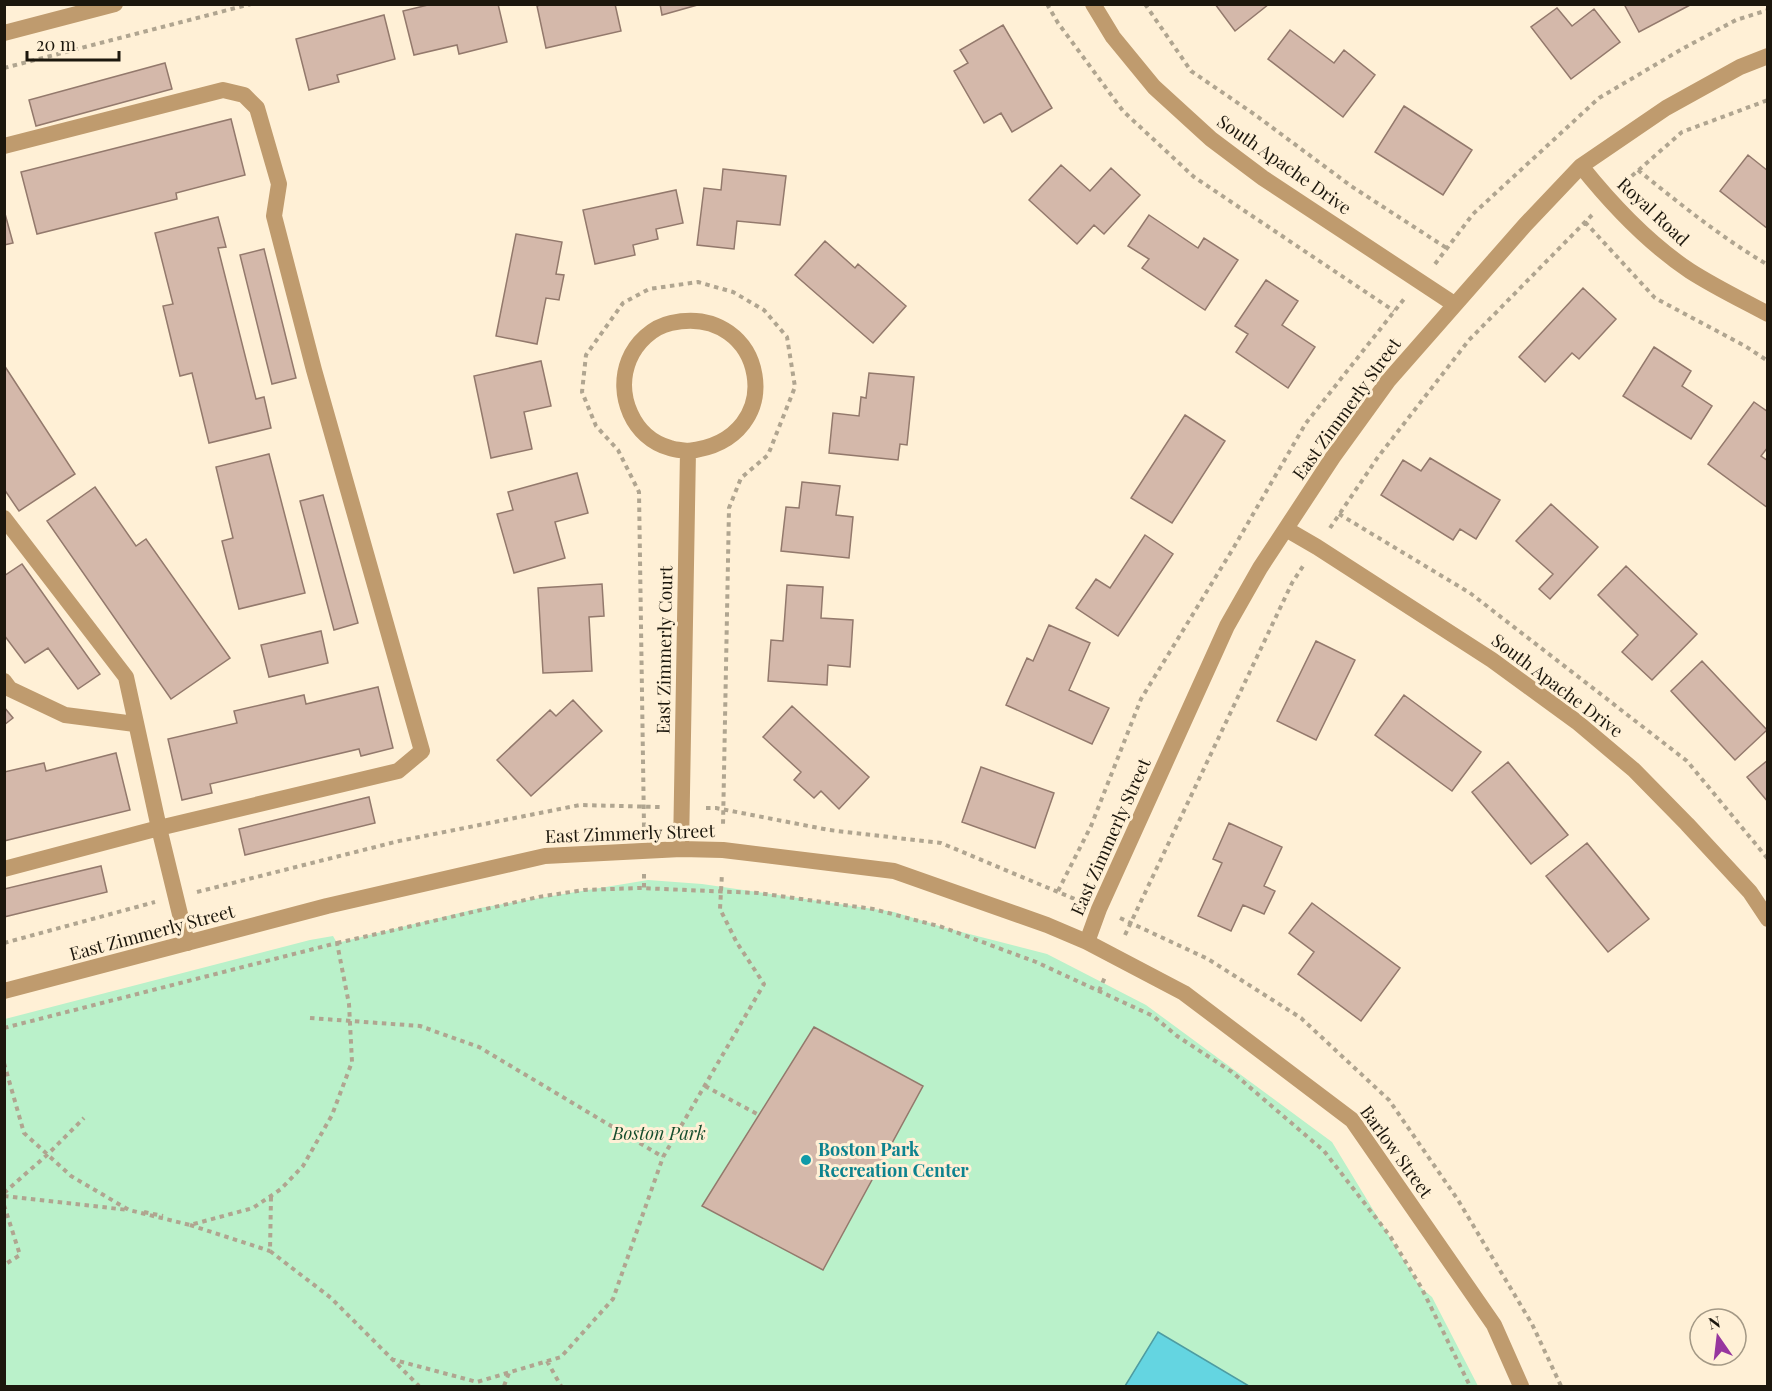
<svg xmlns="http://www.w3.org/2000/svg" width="1772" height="1391" font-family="'Playfair Display',serif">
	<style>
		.green { fill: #baf1ca }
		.water { fill: #64d5e1; stroke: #4e9ca1; stroke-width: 1.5 }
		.building { fill: #d4b8aa; stroke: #93796c; stroke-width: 1.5 }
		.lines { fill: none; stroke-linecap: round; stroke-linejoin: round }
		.path { stroke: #b0a590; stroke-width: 4; stroke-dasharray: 4.5 4.5; stroke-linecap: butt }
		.service { stroke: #bf9b6e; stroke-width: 16 }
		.minor { stroke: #bf9b6e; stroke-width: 16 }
		.culture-dot { fill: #0f9aa8; stroke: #fff0d6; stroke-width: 2 }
		.labels { text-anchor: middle; stroke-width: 6; stroke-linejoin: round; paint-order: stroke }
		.street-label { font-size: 18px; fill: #1c170d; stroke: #fff0d6 }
		.park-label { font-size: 18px; font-style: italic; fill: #164d2d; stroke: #fff0d6 }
		.culture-label { font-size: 18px; font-weight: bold; fill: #0d838f; stroke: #fff0d6; text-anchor: start }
	</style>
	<rect width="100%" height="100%" fill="#fff0d6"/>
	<path class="green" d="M 648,880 L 702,884 L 894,912 L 942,927 L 1047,954 L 1146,1005 L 1332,1142 L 1420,1287 L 1432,1297 L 1478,1386 L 5,1386 L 5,1019 L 310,940 L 333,936 L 337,943 L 480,908 Z"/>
	<path class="water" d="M 1158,1332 L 1249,1386 L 1125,1386 Z"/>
	<path class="building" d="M 432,4 L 498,4 L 507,42 L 459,54 L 457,45 L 414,55 L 403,11 Z
		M 544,4 L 615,4 L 621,31 L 546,48 L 537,6 Z
		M 660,4 L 701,4 L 662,15 Z
		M 1215,4 L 1269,4 L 1235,31 Z
		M 1624,4 L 1692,4 L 1639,32 Z
		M 1557,8 L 1572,26 L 1594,9 L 1620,42 L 1571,79 L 1531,27 Z
		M 384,15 L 395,59 L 337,75 L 339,82 L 309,90 L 296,39 Z
		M 1003,25 L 1052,108 L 1012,132 L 1001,113 L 984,123 L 954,71 L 968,63 L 960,50 Z
		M 1290,30 L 1334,63 L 1344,50 L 1375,75 L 1343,117 L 1268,59 Z
		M 165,63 L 172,89 L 36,126 L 29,100 Z
		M 1404,106 L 1472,150 L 1443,195 L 1375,152 Z
		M 231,119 L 245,175 L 176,193 L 177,199 L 37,234 L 21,172 Z
		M 1748,155 L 1768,171 L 1768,229 L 1720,191 Z
		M 1061,165 L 1090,191 L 1111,168 L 1140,195 L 1104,234 L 1094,225 L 1077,244 L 1029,200 Z
		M 723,169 L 786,176 L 780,225 L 737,221 L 734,249 L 697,245 L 704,188 L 721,190 Z
		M 676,190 L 683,223 L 656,229 L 658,239 L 633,245 L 635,255 L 595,264 L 583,210 Z
		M 4,210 L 13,243 L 4,245 Z
		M 1149,215 L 1198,248 L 1204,238 L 1238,260 L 1205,310 L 1142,268 L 1149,259 L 1128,246 Z
		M 218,217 L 226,247 L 218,248 L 256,399 L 264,397 L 271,428 L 209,443 L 192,373 L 180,376 L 163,306 L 173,304 L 155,233 Z
		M 516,234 L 562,242 L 556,274 L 564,275 L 559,300 L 546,298 L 537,344 L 496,336 Z
		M 825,241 L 855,268 L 858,264 L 906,306 L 873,343 L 795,275 Z
		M 264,249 L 296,378 L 272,384 L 240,255 Z
		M 1266,280 L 1298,301 L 1282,325 L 1315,347 L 1288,388 L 1236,352 L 1248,334 L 1235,326 Z
		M 1583,288 L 1616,319 L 1579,359 L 1572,353 L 1545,382 L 1519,357 Z
		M 1654,347 L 1691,371 L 1682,386 L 1712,406 L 1691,439 L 1623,396 Z
		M 541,361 L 551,406 L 524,412 L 532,449 L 491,458 L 474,376 Z
		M 4,365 L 75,474 L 19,511 L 4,489 Z
		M 869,373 L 914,377 L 907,445 L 900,444 L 898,460 L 829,453 L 833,413 L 859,416 L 861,397 L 866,398 Z
		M 1754,402 L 1768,412 L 1768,447 L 1761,456 L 1768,461 L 1768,508 L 1708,464 Z
		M 1185,415 L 1225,441 L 1172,523 L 1131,498 Z
		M 269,454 L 305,593 L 239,609 L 222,541 L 233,538 L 216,467 Z
		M 1430,458 L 1500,500 L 1476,539 L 1460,529 L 1453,540 L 1381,495 L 1403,460 L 1421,471 Z
		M 577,473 L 588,513 L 555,522 L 565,558 L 514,573 L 497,514 L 513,510 L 508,492 Z
		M 802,482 L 840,486 L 836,515 L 853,517 L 849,558 L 781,551 L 786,507 L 799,508 Z
		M 95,487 L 136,546 L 146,539 L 230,658 L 171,699 L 47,521 Z
		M 323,495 L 358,623 L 334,630 L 300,501 Z
		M 1551,504 L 1598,547 L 1550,599 L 1539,589 L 1553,574 L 1516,541 Z
		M 1145,535 L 1173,554 L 1118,636 L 1076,608 L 1096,579 L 1110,588 Z
		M 22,564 L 100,674 L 78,689 L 48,648 L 25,663 L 4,635 L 4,576 Z
		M 1626,566 L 1697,634 L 1652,680 L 1622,652 L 1638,635 L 1598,595 Z
		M 602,584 L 604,616 L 589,617 L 592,671 L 543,673 L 538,588 Z
		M 787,585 L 823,587 L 821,618 L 853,620 L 850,667 L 828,665 L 827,685 L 768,681 L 771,640 L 783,641 Z
		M 1049,625 L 1090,643 L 1069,690 L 1109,708 L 1092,744 L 1006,705 L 1027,658 L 1033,661 Z
		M 321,631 L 328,663 L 269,677 L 261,645 Z
		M 1316,641 L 1355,660 L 1316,740 L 1277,721 Z
		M 1702,661 L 1767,730 L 1735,760 L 1671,691 Z
		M 378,687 L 393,748 L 361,756 L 359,749 L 210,784 L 212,793 L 182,800 L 168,739 L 237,723 L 234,711 L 304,695 L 306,704 Z
		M 1404,695 L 1481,752 L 1452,791 L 1375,735 Z
		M 573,700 L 602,731 L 531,796 L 497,760 L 550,710 L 556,716 Z
		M 792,706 L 869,777 L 839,809 L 821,791 L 814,798 L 794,780 L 801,772 L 763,737 Z
		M 4,707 L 13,718 L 4,725 Z
		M 116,753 L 130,810 L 4,841 L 4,772 L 44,763 L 46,771 Z
		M 1768,760 L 1768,802 L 1747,777 Z
		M 1508,762 L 1568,835 L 1531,864 L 1472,792 Z
		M 981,767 L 1054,793 L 1035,848 L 962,822 Z
		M 369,797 L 375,823 L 245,855 L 239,829 Z
		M 1229,823 L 1282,847 L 1264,886 L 1275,891 L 1264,914 L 1243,905 L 1231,931 L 1198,916 L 1222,863 L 1213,859 Z
		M 1587,843 L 1649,919 L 1608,952 L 1546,876 Z
		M 101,866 L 107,892 L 4,917 L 4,889 Z
		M 1312,903 L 1400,968 L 1361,1021 L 1298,974 L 1314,952 L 1289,933 Z
		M 814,1027 L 923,1086 L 823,1270 L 702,1206 Z"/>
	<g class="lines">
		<path class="path" d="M 1047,4 L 1058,23 L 1123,111 L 1194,177 L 1394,311
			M 1145,4 L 1191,71 L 1254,114 L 1351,186 L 1448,249
			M 4,68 L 251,4
			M 1638,170 C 1680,204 1722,238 1768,265
			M 1625,182 L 1682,132 L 1768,100
			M 1585,222 L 1655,298 L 1745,346 L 1768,361
			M 1435,264 L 1473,214 L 1599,98 L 1682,49 L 1736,20 L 1768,10
			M 1339,514 L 1470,593 L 1687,761 L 1768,859
			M 1330,528 L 1378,457 L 1469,340 L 1592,215
			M 706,808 L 716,808 L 829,830 L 941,843 L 1077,900
			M 644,827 L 639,492 L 618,450 L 596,426 L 582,392 L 586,355 L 623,303 L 649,289 L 698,282 L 733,292 L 764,310 L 787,337 L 795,387 L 768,455 L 741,478 L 729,508 L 723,826
			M 644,874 L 644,888
			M 1058,891 L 1091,826 L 1141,699 L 1234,547 L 1306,423 L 1404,299
			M 197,892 L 399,841 L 580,805 L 660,807
			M 1120,918 L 1208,959 L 1301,1018 L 1389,1100 L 1458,1200 L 1532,1324 L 1561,1386
			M 1125,935 L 1292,583 L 1303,566
			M 4,943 L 155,902
			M 337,943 L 538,897 L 584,890 L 639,888 L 758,893 L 873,909 L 942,927 L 1036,962 L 1153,1016 L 1177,1036 L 1232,1072 L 1324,1151 L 1390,1236 L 1421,1287 L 1470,1386
			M 1099,991 L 1105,977
			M 310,1018 L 420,1026 L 479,1047 L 663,1157
			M 4,1028 L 337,943 L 349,1004 L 352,1062 L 332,1115 L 303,1166 L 281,1189 L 253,1208 L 190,1225 L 129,1210 L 71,1176 L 24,1133 L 4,1063
			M 705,1086 L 759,1115
			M 4,1193 L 48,1154 L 84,1118
			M 4,1196 L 128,1210
			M 271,1197 L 270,1251 L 331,1298 L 419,1386
			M 4,1205 L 20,1255 L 4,1265
			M 144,1212 L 163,1216
			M 190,1225 L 270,1251
			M 391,1359 L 477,1382 L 561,1357 L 613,1299 L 663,1157 L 764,984 L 737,943 L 720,909 L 722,873
			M 547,1361 L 561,1386
			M 504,1386 L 509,1373"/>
		<path class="service" d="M 4,146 L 223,90 L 244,95 L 257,108 L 279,184 L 274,216 L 314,370 L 422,751 L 398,771 L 159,828 L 4,869
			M 4,518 L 126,677 L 159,828 L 187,943
			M 4,681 L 10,689 L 65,715 L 135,724"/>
		<path class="minor" d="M 1093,4 L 1113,37 L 1154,87 L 1211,139 L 1263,178 L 1454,304
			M 4,33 L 115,4
			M 1581,166 C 1613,206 1648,243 1690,271 C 1715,287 1742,300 1768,314
			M 1286,529 L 1317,547 L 1492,660 L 1577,722 L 1634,770 L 1687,824 L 1750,892 L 1768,919
			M 681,849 L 688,451 C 793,440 766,302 671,323 C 652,327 636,343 629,360 C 615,395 633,438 670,448 C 675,450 682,450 688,451
			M 1087,942 L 1099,909 L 1227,626 L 1260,568 L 1333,457 L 1388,381 L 1525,225 L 1581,166 L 1666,108 L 1740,67 L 1768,56
			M 4,991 L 327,906 L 545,856 L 681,849 L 723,850 L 894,871 L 1047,925 L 1087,942 L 1184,993 L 1352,1120 L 1494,1325 L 1521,1386"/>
	</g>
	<circle class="culture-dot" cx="806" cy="1160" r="6"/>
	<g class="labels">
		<g class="street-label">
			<text transform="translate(1284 165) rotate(35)" y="6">South Apache Drive</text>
			<text transform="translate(1653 212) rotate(43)" y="6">Royal Road</text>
			<text transform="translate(1347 409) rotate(-54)" y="6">East Zimmerly Street</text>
			<text transform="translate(665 650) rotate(-89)" y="6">East Zimmerly Court</text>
			<text transform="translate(1557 686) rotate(37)" y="6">South Apache Drive</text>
			<text transform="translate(630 834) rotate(-2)" y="6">East Zimmerly Street</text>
			<text transform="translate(1111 837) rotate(-66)" y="6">East Zimmerly Street</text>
			<text transform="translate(152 933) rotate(-15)" y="6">East Zimmerly Street</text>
			<text transform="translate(1396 1152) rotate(54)" y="6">Barlow Street</text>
		</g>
		<g class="park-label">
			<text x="659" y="1140">Boston Park</text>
		</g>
		<g class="culture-label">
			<text x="818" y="1156">Boston Park<tspan x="818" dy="21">Recreation Center</tspan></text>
		</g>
	</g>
	<rect width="1772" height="1391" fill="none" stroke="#1c170d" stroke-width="12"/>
	<g transform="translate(1718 1337) rotate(346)"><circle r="28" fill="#fff0d6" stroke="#a49986" stroke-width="1.5"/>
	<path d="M0-4.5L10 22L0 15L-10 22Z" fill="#97369e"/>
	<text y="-9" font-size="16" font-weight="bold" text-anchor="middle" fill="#1c170d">N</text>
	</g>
	<path d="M27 51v9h92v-9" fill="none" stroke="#1c170d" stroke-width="3"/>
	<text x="36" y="51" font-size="18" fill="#1c170d" stroke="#fff0d6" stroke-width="4.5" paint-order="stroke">20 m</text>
</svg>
